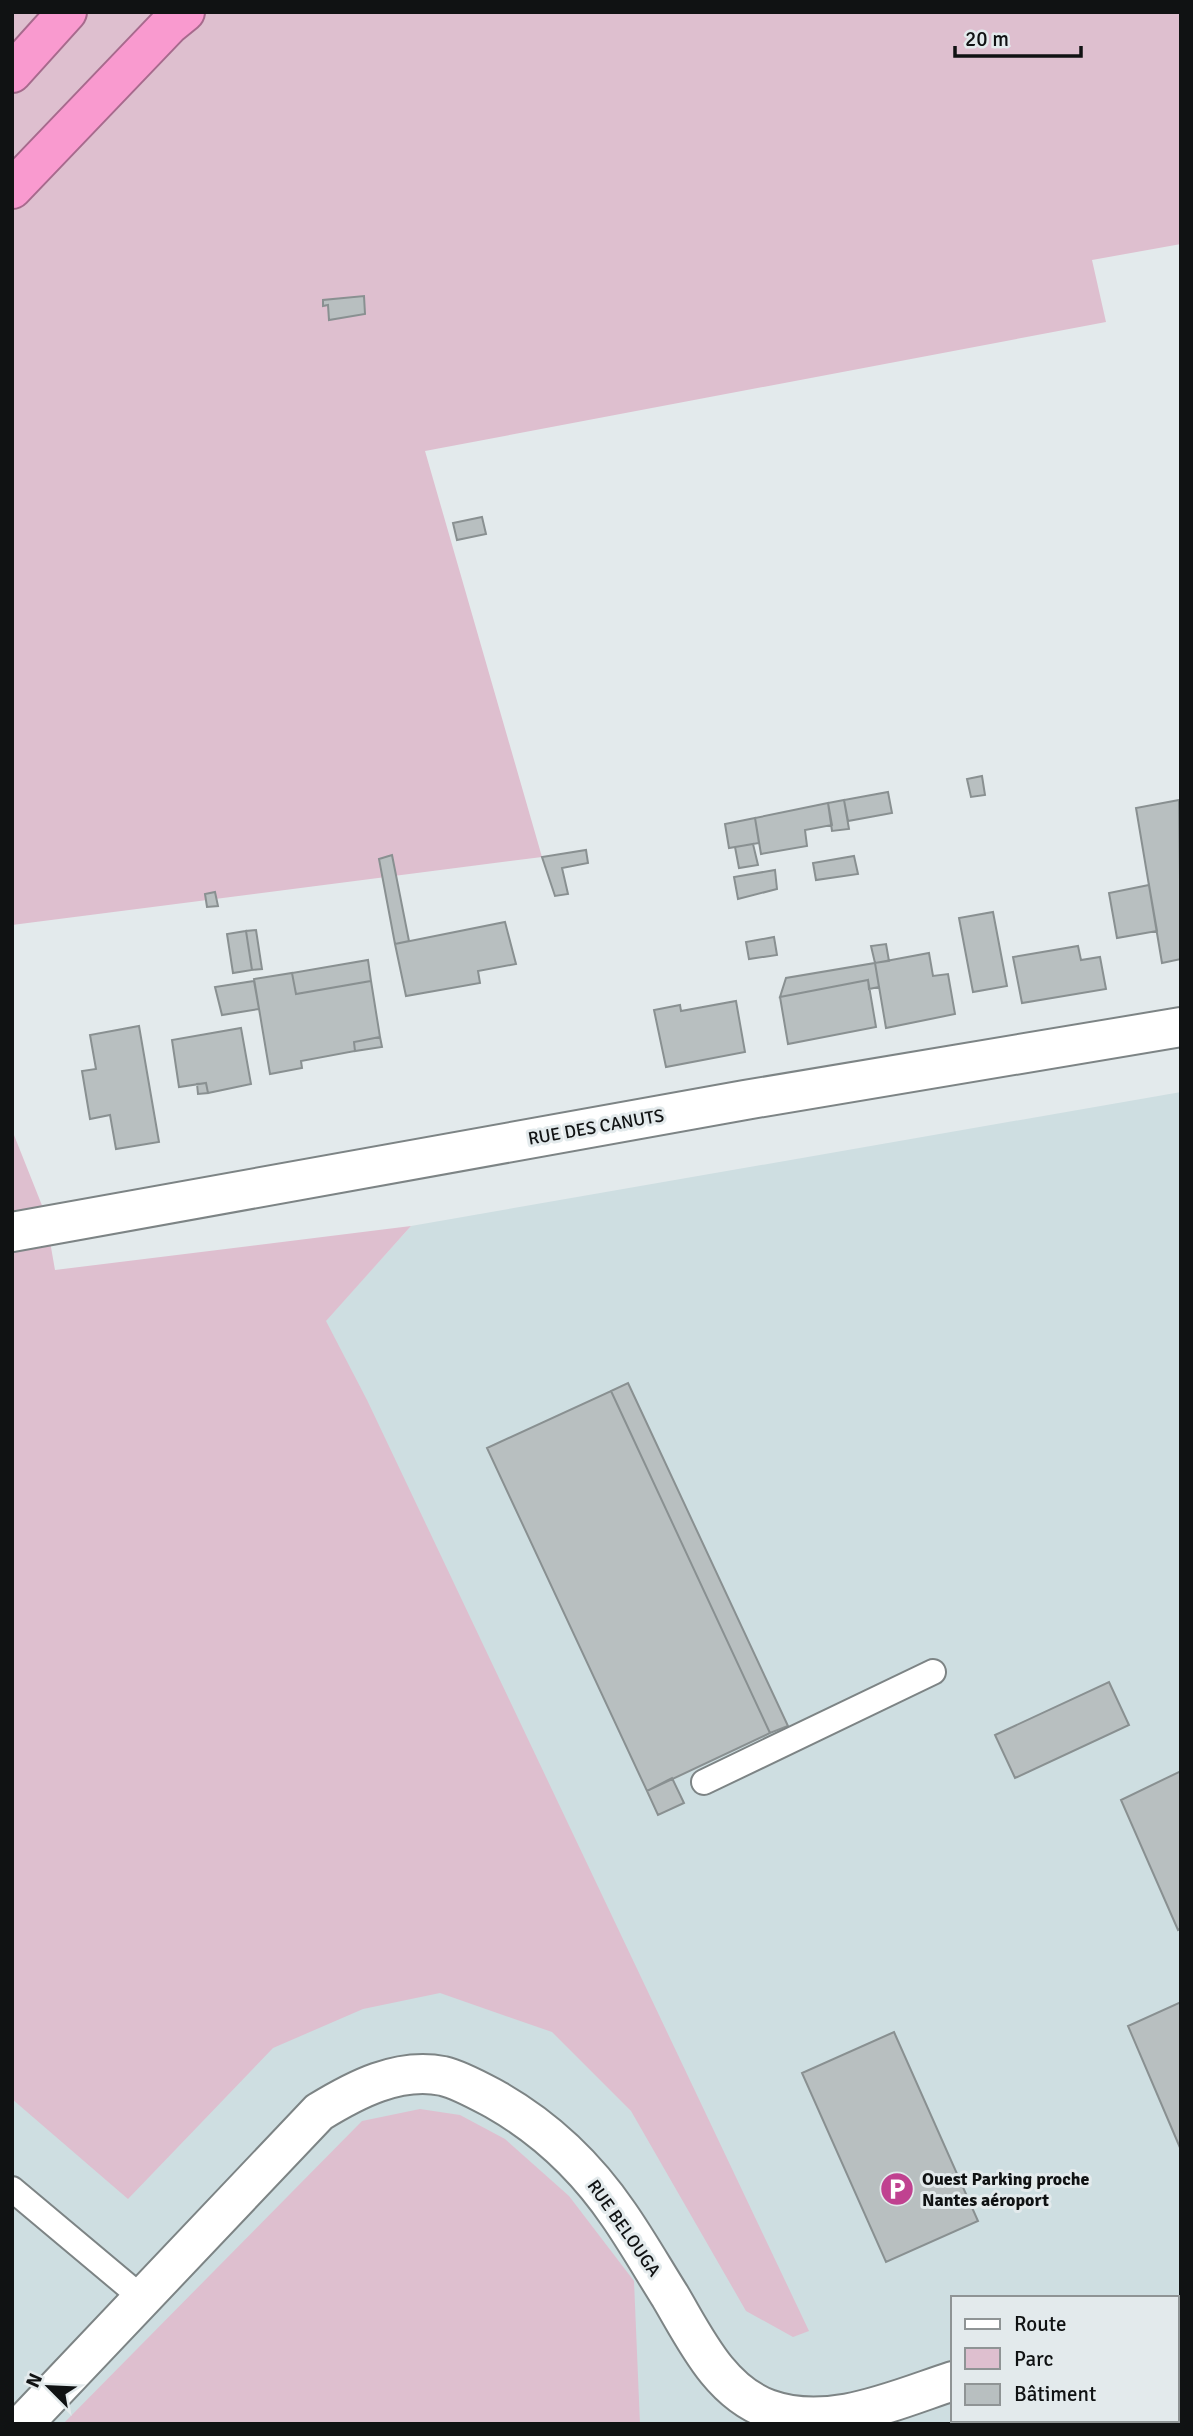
<svg xmlns="http://www.w3.org/2000/svg" width="1193" height="2436" font-family="Signika,sans-serif">
	<style>
		.built { fill: #cedee1; fill-rule: evenodd }
		.green { fill: #debfcf }
		.building { fill: #b8bfc0; stroke: #899091; stroke-width: 2 }
		.lines { fill: none; stroke-linecap: round; stroke-linejoin: round }
		.lane-casing { stroke: #7d8485; stroke-width: 28 }
		.street-casing { stroke: #7d8485; stroke-width: 42 }
		.highway-casing { stroke: #a76a8d; stroke-width: 42 }
		.lane { stroke: #fff; stroke-width: 24 }
		.street { stroke: #fff; stroke-width: 38 }
		.highway { stroke: #f99acf; stroke-width: 38 }
		.labels { text-anchor: middle; stroke-width: 6; stroke-linejoin: round; paint-order: stroke }
		.street-label { font-size: 18px; fill: #101213; stroke: #e3eaec }
		.poi-label { font-size: 18px; font-weight: bold; fill: #101213; stroke: #e3eaec; text-anchor: start }
	</style>
	<rect width="100%" height="100%" fill="#e3eaec"/>
	<path class="built" d="M 1181,1092 L 1181,2424 L 12,2424 L 12,1667 L 411,1226 ZM 953,2298 L 1177,2298 L 1177,2420 L 953,2420 Z"/>
	<path class="green" d="M 12,12 L 1181,12 L 1181,244 L 1092,260 L 1106,322 L 425,451 L 542,857 L 12,925 Z
		M 12,1130 L 45,1213 L 55,1270 L 411,1226 L 326,1321 L 367,1400 L 809,2331 L 793,2337 L 746,2311 L 631,2111 L 552,2032 L 440,1993 L 363,2009 L 273,2048 L 128,2199 L 12,2099 Z
		M 420,2109 L 460,2115 L 505,2139 L 569,2196 L 634,2281 L 640,2424 L 63,2424 L 362,2121 Z"/>
	<path class="building" d="M 364,296 L 365,314 L 329,320 L 328,305 L 323,306 L 323,300 Z
		M 482,517 L 486,534 L 457,540 L 453,523 Z
		M 982,776 L 985,795 L 971,797 L 967,779 Z
		M 888,792 L 892,813 L 848,821 L 844,800 Z
		M 844,800 L 849,829 L 832,831 L 828,803 Z
		M 1179,800 L 1181,959 L 1162,963 L 1136,808 Z
		M 828,803 L 832,825 L 805,830 L 807,846 L 761,854 L 755,818 Z
		M 755,818 L 759,843 L 729,848 L 725,824 Z
		M 753,844 L 758,865 L 739,868 L 735,847 Z
		M 586,850 L 588,863 L 562,868 L 568,894 L 555,896 L 542,857 Z
		M 392,855 L 409,941 L 395,944 L 379,859 Z
		M 854,856 L 858,874 L 816,880 L 813,863 Z
		M 775,870 L 777,889 L 738,899 L 734,877 Z
		M 1149,885 L 1157,931 L 1117,938 L 1109,893 Z
		M 215,892 L 218,906 L 207,907 L 205,894 Z
		M 993,912 L 1007,986 L 973,992 L 959,918 Z
		M 505,922 L 516,964 L 478,971 L 480,983 L 406,996 L 395,944 Z
		M 256,930 L 262,969 L 252,970 L 246,931 Z
		M 246,931 L 252,970 L 233,973 L 227,934 Z
		M 774,937 L 777,955 L 749,959 L 746,942 Z
		M 886,944 L 889,961 L 875,963 L 871,946 Z
		M 1078,946 L 1081,960 L 1100,957 L 1106,989 L 1022,1003 L 1013,957 Z
		M 929,953 L 933,976 L 948,974 L 955,1014 L 886,1028 L 875,963 Z
		M 368,960 L 371,981 L 296,994 L 292,973 Z
		M 875,963 L 879,987 L 869,989 L 868,980 L 780,997 L 786,978 Z
		M 292,973 L 296,994 L 371,981 L 380,1037 L 354,1042 L 355,1051 L 301,1061 L 302,1068 L 270,1074 L 254,979 Z
		M 868,980 L 876,1027 L 788,1044 L 780,997 Z
		M 254,981 L 259,1009 L 222,1015 L 215,987 Z
		M 736,1001 L 745,1052 L 666,1067 L 654,1010 L 680,1005 L 681,1011 Z
		M 139,1026 L 159,1142 L 116,1149 L 110,1115 L 90,1119 L 82,1071 L 96,1069 L 90,1035 Z
		M 241,1028 L 251,1084 L 208,1093 L 206,1083 L 179,1087 L 172,1040 Z
		M 380,1037 L 382,1047 L 355,1051 L 354,1042 Z
		M 206,1083 L 208,1093 L 198,1094 L 197,1084 Z
		M 628,1383 L 788,1726 L 770,1733 L 611,1391 Z
		M 611,1391 L 770,1733 L 647,1791 L 487,1448 Z
		M 1109,1682 L 1129,1725 L 1015,1778 L 995,1735 Z
		M 1181,1771 L 1181,1928 L 1178,1930 L 1121,1800 Z
		M 672,1778 L 684,1803 L 658,1815 L 647,1791 Z
		M 1181,2002 L 1181,2150 L 1128,2026 Z
		M 894,2032 L 978,2221 L 886,2262 L 802,2073 Z"/>
	<g class="lines">
		<g class="lane-casing">
			<path id="lane" d="M 704,1782 L 933,1672
				M 12,2189 L 142,2298"/>
		</g>
		<g class="street-casing">
			<path id="street" d="M 12,1232 L 745,1100 L 1181,1027
				M 1177,2331 L 1181,2329
				M 23,2424 L 319,2112 C 355,2090 398,2067 443,2076 C 460,2080 481,2092 496,2100 C 545,2128 587,2168 619,2215 C 637,2241 653,2269 670,2296 C 695,2338 719,2391 768,2409 C 829,2431 895,2400 953,2381"/>
		</g>
		<g class="highway-casing">
			<path id="highway" d="M 12,73 L 67,12
				M 12,189 L 169,25 L 185,12"/>
		</g>
		<use href="#lane" class="lane"/>
		<use href="#street" class="street"/>
		<use href="#highway" class="highway"/>
	</g>
	<defs>
		<g id="parking-disc" transform="scale(1.75)"><circle r="9.5" fill="#c04290" stroke="#e3eaec"/><path d="M-3.5-5.5H1a3.5 3.5 0 0 1 0 7H-1V5.5H-3.5ZM-1-3.4V-.6H.8a1.4 1.4 0 0 0 0-2.8Z" fill="#fff"/></g>
	</defs>
	<g fill-rule="evenodd">
		<use href="#parking-disc" x="897" y="2189"/>
	</g>
	<g class="labels">
		<g class="street-label">
			<text transform="translate(596 1127) rotate(-10)" y="6">RUE DES CANUTS</text>
			<text transform="translate(624 2228) rotate(55)" y="6">RUE BELOUGA</text>
		</g>
		<g class="poi-label">
			<text x="922" y="2185">Ouest Parking proche<tspan x="922" dy="21">Nantes aéroport</tspan></text>
		</g>
	</g>
	<rect width="1193" height="2436" fill="none" stroke="#101213" stroke-width="28"/>
	<rect x="951" y="2296" width="228" height="126" fill="#e3eaec" stroke="#8f9495" stroke-width="2"/>
	<rect x="965" y="2319" width="35" height="10" fill="#ffffff" stroke="#8f9495" stroke-width="2"/>
	<text x="1014" y="2331" font-size="21" fill="#101213">Route</text>
	<rect x="965" y="2348" width="35" height="21" fill="#debfcf" stroke="#8f9495" stroke-width="2"/>
	<text x="1014" y="2366" font-size="21" fill="#101213">Parc</text>
	<rect x="965" y="2384" width="35" height="21" fill="#b8bfc0" stroke="#8f9495" stroke-width="2"/>
	<text x="1014" y="2401" font-size="21" fill="#101213">Bâtiment</text>
	<g transform="translate(49 2387) rotate(294)" stroke="#e3eaec" stroke-width="5" paint-order="stroke">
	<path d="M0-5L12 26L0 18L-12 26Z" fill="#101213"/>
	<text y="-10" font-size="19" font-weight="bold" text-anchor="middle" fill="#101213">N</text>
	</g>
	<path d="M955 46v10h126v-10" fill="none" stroke="#101213" stroke-width="3.5"/>
	<text x="965" y="46" font-size="21" fill="#101213" stroke="#e3eaec" stroke-width="5" paint-order="stroke">20 m</text>
</svg>
